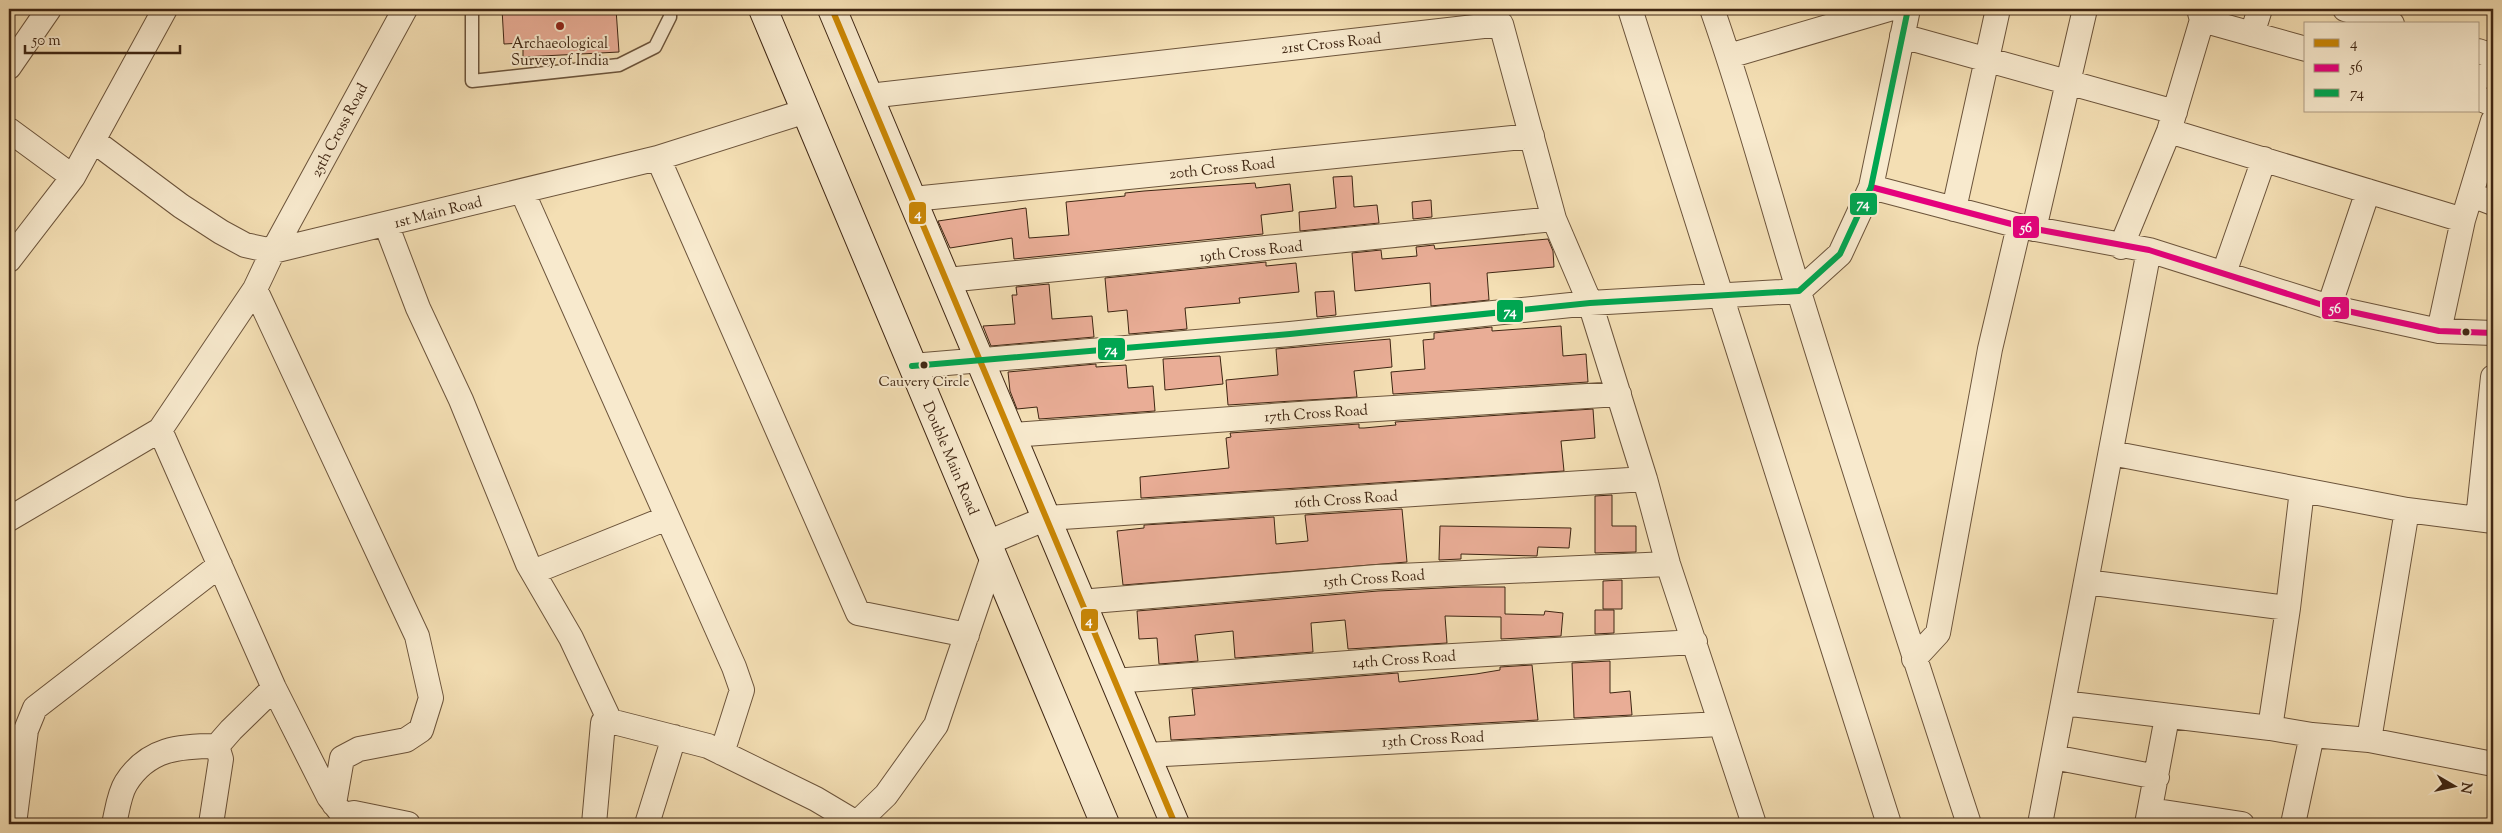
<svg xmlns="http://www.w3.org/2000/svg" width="2502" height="833" font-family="'Sorts Mill Goudy',serif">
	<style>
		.building { fill: #e9ad96; stroke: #3f2613 }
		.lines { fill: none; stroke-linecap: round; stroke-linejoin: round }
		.lane-casing { stroke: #6c543b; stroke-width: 15 }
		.street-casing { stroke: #6c543b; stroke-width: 26 }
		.secondary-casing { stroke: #3f2613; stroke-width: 30 }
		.lane { stroke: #f8eace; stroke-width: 12 }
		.street { stroke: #f8eace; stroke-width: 24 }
		.secondary { stroke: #f8eace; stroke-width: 28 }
		.bus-1-casing { stroke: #f8eace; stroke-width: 10 }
		.bus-2-casing { stroke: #f8eace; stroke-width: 10 }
		.bus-3-casing { stroke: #f8eace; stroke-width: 10 }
		.bus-1 { stroke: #c98605; stroke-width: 6 }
		.bus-2 { stroke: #e5007d; stroke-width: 6 }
		.bus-3 { stroke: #00a651; stroke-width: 6 }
		.poi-dot { fill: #8f2418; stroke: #f8eace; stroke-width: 2 }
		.bus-dot { fill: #3f2613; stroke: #f8eace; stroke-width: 2 }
		.labels { text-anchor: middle; stroke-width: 4; stroke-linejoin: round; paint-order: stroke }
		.bus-label { font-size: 14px; fill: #3f2613; stroke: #f8eace }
		.poi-label { font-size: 15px; fill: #3f2613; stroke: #f8eace }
		.street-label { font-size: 15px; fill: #3f2613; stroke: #f8eace }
		.line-badge { stroke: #f8eace; stroke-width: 2 }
		.badge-label { font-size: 14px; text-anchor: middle; font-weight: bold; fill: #fff }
	</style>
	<rect width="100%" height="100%" fill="#f4dfb4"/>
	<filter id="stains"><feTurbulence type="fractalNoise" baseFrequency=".004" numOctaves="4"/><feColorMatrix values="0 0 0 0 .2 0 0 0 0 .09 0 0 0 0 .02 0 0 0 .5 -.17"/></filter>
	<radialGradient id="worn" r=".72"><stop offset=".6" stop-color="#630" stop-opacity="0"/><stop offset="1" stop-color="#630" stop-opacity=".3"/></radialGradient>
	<path class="building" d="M 502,9 L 616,9 L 619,52 L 523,57 L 523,43 L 504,44 Z
		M 1352,176 L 1354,207 L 1377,205 L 1379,223 L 1300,231 L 1299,212 L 1336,208 L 1333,177 Z
		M 1255,183 L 1256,188 L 1290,184 L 1293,211 L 1261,215 L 1263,234 L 1014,259 L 1012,238 L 950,248 L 938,221 L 1026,208 L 1029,238 L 1069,235 L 1066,202 L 1125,196 L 1125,193 L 1144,191 Z
		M 1431,200 L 1432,217 L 1413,219 L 1412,202 Z
		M 1548,239 L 1553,251 L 1554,267 L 1487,273 L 1489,300 L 1431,306 L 1430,283 L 1355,291 L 1352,253 L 1381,250 L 1382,259 L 1417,256 L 1416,247 L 1434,245 L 1435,249 Z
		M 1266,262 L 1266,266 L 1296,263 L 1299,292 L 1239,298 L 1240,303 L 1185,308 L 1187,329 L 1129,334 L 1127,310 L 1108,312 L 1105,278 Z
		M 1049,284 L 1052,319 L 1092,316 L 1094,337 L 991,346 L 983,326 L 1015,324 L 1012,295 L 1017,295 L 1016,287 Z
		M 1334,291 L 1336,315 L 1317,317 L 1315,292 Z
		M 1561,326 L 1563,356 L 1586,354 L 1588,382 L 1393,394 L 1391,372 L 1425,369 L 1423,340 L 1434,339 L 1434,333 L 1492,327 L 1492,331 Z
		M 1390,339 L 1392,367 L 1354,371 L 1357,397 L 1228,405 L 1226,380 L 1278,375 L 1276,349 Z
		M 1220,356 L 1223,384 L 1165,390 L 1163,359 Z
		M 1096,364 L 1096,367 L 1126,365 L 1128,388 L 1153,386 L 1155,411 L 1039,419 L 1037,407 L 1017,409 L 1010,391 L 1008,372 Z
		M 1593,409 L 1595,438 L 1561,441 L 1564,471 L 1141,498 L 1140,477 L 1229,468 L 1226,438 L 1231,437 L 1230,433 L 1359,424 L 1359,428 L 1364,428 L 1396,425 L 1395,422 Z
		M 1612,495 L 1612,526 L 1636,526 L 1636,552 L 1595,553 L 1595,496 Z
		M 1402,509 L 1407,562 L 1123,585 L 1117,531 L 1144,528 L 1144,525 L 1274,517 L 1276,544 L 1308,541 L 1305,515 Z
		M 1440,526 L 1571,528 L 1569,548 L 1538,547 L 1537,556 L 1461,554 L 1461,559 L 1439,560 Z
		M 1622,580 L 1622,609 L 1603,609 L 1603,581 Z
		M 1463,587 L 1505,587 L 1505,614 L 1544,615 L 1545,611 L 1563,613 L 1561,636 L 1501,639 L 1501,617 L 1445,616 L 1447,643 L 1348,649 L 1345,620 L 1311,623 L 1313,652 L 1235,658 L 1233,631 L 1195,635 L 1198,661 L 1159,664 L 1157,638 L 1139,639 L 1137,611 L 1378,591 Z
		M 1595,610 L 1614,610 L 1614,633 L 1595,634 Z
		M 1610,661 L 1610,693 L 1630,691 L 1632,715 L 1574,718 L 1572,663 Z
		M 1532,665 L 1538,720 L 1171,740 L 1169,717 L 1195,715 L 1192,689 L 1398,673 L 1399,682 L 1476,674 L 1500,670 L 1500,667 Z"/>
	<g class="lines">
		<g class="lane-casing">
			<path id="lane" d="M 472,9 L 472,81 L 619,65 L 655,47 L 670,17 L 670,9"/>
		</g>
		<g class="street-casing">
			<path id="street" d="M 1630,9 L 1889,824
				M 1712,9 C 1745,102 1770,198 1799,292 C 1854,470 1911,647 1969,824
				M 2345,9 L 2392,24
				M 2202,20 L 2306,49
				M 2252,34 L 2260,9
				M 1902,36 L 2175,112
				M 2478,51 L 2493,56
				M 1729,56 L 1889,9
				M 9,67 L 49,9
				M 2478,79 L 2493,69
				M 869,96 L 1501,24 L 1554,219 L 1590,303 L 1645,479 L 1668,564 L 1754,824
				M 2478,98 L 2493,104
				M 9,130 L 73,177
				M 2169,131 L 2463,220
				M 94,141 L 181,206 L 221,232 L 245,245 L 273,251 L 658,158 L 806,111
				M 658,158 L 858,613 L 967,635
				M 1871,187 L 2019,226 L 2149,250 L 2329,307 L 2439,331 L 2493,333
				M 522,191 L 734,667 L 742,690 L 722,753
				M 2472,195 L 2493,203
				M 913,199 L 1532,136
				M 1954,209 L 1998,9
				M 386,224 L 418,308 L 461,400 L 528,564 L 571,638 L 610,721 L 708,746 L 816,799 L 858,824
				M 2034,229 L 2085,9
				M 2121,247 L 2169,131 L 2202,20 L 2199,9
				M 9,260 L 73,177 L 165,9
				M 2224,273 L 2264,159
				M 947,280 L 1554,219
				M 255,289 L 417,636 L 431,698 L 421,730 L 406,740 L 359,749 L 342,758 L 334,804
				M 2329,307 L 2368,191
				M 2439,331 L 2463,220 L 2493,121
				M 912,366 L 1290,334 L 1590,303 L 1799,291 L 1840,254 L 1871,187 L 1908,9
				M 160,430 L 274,688 L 329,797 L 343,815 L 354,813 L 408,824
				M 1013,435 L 1313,413 L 1619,394
				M 2111,453 L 2407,510 L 2493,521
				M 9,519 L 160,430 L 255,289 L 273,251 L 405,9
				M 2478,519 L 2493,377
				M 987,543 L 1047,518 L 1645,479
				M 533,572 L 667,518
				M 2086,582 L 2288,608
				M 1080,602 L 1377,577 L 1668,564
				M 1914,659 L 1938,633 L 1990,349 L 2019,226
				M 1114,681 L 1401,659 L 1695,642
				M 2063,703 L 2270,728 L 2312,735 L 2369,740 L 2493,764
				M 2270,728 L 2288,608 L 2302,490
				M 2369,740 L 2407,510
				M 1146,755 L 1720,724
				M 2053,757 L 2157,777
				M 2150,810 L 2242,824
				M 14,824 L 26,730 L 35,708 L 220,565
				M 114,824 C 117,812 119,794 126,783 C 148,748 180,746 217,746 L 231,730 L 274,688
				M 211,824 L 221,759 L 217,746
				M 594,824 L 603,723 L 610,721
				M 647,824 L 674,737
				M 856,824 L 886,795 L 936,725 L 993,557
				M 2040,824 L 2149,250
				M 2147,824 L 2167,717
				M 2293,824 L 2312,735"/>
		</g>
		<g class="secondary-casing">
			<path id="secondary" d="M 763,9 L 1105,824
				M 832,9 L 1175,824"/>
		</g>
		<use href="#lane" class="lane"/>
		<use href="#street" class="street"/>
		<use href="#secondary" class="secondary"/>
		<g class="bus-1-casing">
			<path id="bus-1" d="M 832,9 L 1175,824"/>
		</g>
		<g class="bus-2-casing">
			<path id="bus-2" d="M 1871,187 L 2019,226 L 2149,250 L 2329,307 L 2439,331 L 2493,333"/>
		</g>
		<g class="bus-3-casing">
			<path id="bus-3" d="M 912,366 L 1290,334 L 1590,303 L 1799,291 L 1840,254 L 1871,187 L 1908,9"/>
		</g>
		<use href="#bus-1" class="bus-1"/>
		<use href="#bus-2" class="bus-2"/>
		<use href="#bus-3" class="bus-3"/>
	</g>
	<circle class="poi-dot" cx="560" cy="26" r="5"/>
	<g class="bus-dot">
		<circle cx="2466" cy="332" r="4.5"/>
		<circle cx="924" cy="365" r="4.5"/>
	</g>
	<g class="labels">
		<g class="bus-label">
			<text x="924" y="386">Cauvery Circle</text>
		</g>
		<g class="poi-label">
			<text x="560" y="48">Archaeological<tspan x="560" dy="17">Survey of India</tspan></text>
		</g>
		<g class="street-label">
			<text transform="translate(1331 43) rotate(-6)" y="5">21st Cross Road</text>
			<text transform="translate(339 130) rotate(-62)" y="5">25th Cross Road</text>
			<text transform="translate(1222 168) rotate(-6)" y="5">20th Cross Road</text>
			<text transform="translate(438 212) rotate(-14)" y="5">1st Main Road</text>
			<text transform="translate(1251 251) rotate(-6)" y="5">19th Cross Road</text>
			<text transform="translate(1316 413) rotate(-4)" y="5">17th Cross Road</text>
			<text transform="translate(951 458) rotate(67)" y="5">Double Main Road</text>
			<text transform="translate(1346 499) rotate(-4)" y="5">16th Cross Road</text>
			<text transform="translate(1374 578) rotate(-4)" y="5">15th Cross Road</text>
			<text transform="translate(1404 659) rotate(-4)" y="5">14th Cross Road</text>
			<text transform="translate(1433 739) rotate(-3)" y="5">13th Cross Road</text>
		</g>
	</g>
	<g class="line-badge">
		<rect x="1849" y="192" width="29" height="24" rx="5" fill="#00a651"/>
		<rect x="908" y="201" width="19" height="24" rx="5" fill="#c98605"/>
		<rect x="2012" y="215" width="28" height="24" rx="5" fill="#e5007d"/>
		<rect x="2321" y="296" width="29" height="24" rx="5" fill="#e5007d"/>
		<rect x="1496" y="299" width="28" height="24" rx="5" fill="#00a651"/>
		<rect x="1097" y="337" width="29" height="24" rx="5" fill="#00a651"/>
		<rect x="1080" y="608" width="19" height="24" rx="5" fill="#c98605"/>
	</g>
	<g class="badge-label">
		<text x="1863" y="208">74</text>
		<text x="918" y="218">4</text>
		<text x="2026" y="232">56</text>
		<text x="2335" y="313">56</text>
		<text x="1510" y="316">74</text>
		<text x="1111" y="354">74</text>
		<text x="1089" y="625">4</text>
	</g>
	<rect width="2502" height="833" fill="none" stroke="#f4dfb4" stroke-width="30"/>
	<rect x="10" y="10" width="2482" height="813" fill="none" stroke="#3f2613" stroke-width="2.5"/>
	<rect x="15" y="15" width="2472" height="803" fill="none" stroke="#3f2613"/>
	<rect x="2304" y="22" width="175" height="90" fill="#f8eace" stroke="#ae9c83"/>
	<rect x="2314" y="39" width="25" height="8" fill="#c98605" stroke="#ae9c83"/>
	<text x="2350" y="48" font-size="15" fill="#3f2613">4</text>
	<rect x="2314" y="64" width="25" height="8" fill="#e5007d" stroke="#ae9c83"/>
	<text x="2350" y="72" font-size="15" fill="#3f2613">56</text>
	<rect x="2314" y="89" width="25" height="8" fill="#00a651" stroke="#ae9c83"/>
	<text x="2350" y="98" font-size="15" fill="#3f2613">74</text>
	<g transform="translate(2454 786) rotate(99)" stroke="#f8eace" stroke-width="4" paint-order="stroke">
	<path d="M0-4L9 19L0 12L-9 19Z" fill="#3f2613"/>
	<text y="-8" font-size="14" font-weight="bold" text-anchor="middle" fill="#3f2613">N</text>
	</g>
	<path d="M25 45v8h155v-8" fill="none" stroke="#3f2613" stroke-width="2.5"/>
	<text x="32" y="45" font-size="15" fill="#3f2613" stroke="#f8eace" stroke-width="4" paint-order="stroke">50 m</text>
	<rect width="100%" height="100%" filter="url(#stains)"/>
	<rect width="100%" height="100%" fill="url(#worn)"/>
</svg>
